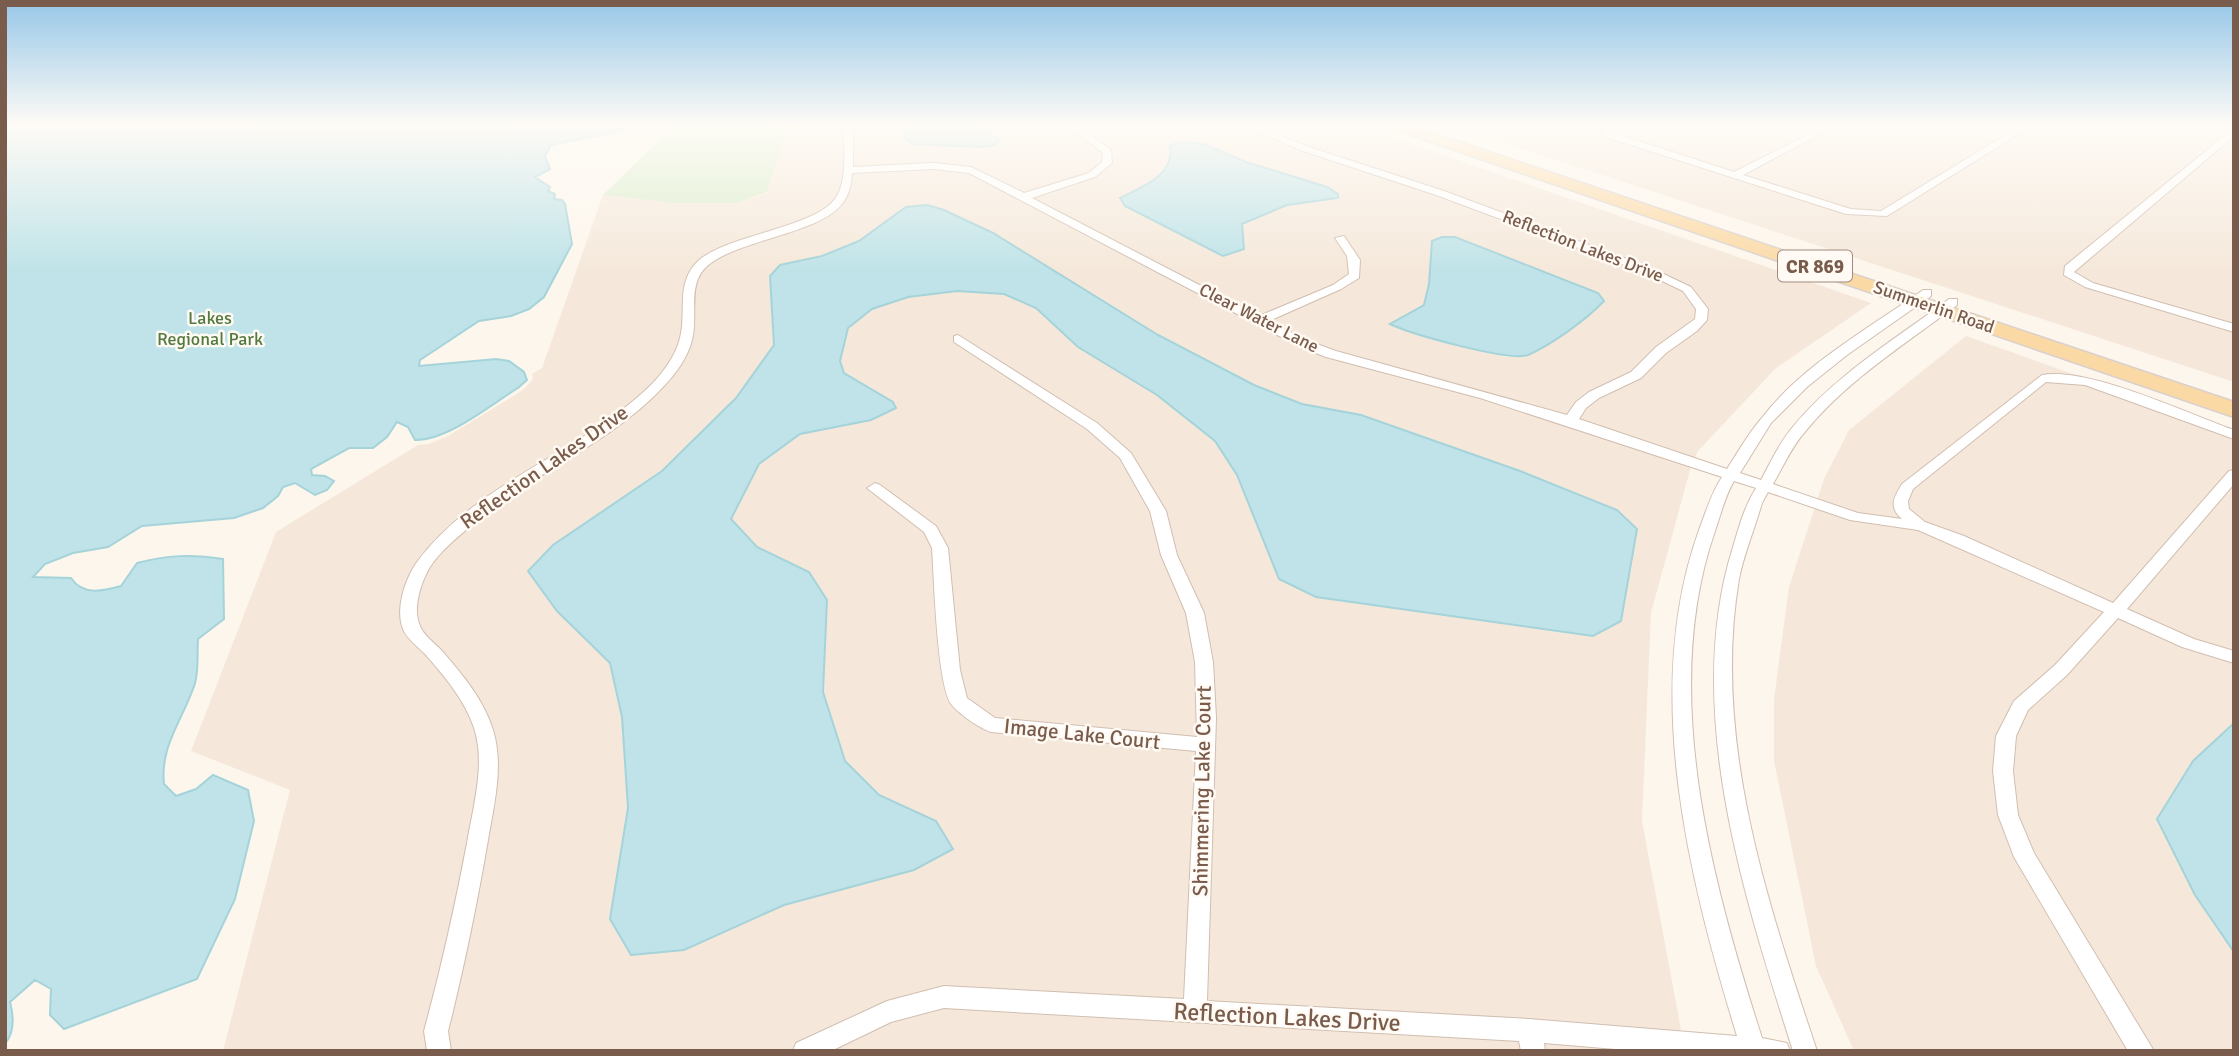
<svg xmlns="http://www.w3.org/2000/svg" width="2239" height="1056" font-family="Signika,sans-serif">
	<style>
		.residential { fill: #f5e8da; fill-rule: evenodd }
		.green { fill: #d8ecc9 }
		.water { fill: #bfe3e8; stroke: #a5d3da; stroke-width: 2 }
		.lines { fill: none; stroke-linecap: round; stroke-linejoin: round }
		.street-casing { stroke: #d1beb0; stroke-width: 2 }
		.primary-casing { stroke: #dad1cd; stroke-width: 3 }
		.street { fill: #fff; fill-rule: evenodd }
		.primary { fill: #fbd9a5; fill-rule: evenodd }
		.labels { text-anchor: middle; stroke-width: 5; stroke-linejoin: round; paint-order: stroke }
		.far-street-label { font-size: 18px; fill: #7a5c4d; stroke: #fffaf3 }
		.far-park-label { font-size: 18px; fill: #537a41; stroke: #fffaf3 }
		.shield { fill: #fffaf3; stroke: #a28b7f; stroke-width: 2 }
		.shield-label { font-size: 19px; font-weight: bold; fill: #7a5c4d }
		.street-label { font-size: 21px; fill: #7a5c4d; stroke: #fffaf3 }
		.near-street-label { font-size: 24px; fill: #7a5c4d; stroke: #fffaf3 }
	</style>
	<rect width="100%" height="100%" fill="#fdf6ec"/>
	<path class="residential" d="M 789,125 L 907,125 L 906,139 L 924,144 L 981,147 L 991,134 L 988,125 L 1356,125 L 1871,303 L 1776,368 L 1698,451 L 1690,470 L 1651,613 L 1642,821 L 1685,1051 L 223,1051 L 290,790 L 191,751 L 276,532 L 418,445 L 429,444 L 448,436 L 523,390 L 533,379 L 532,374 L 542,368 L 603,195 L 674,203 L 737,203 L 767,193 ZM 1204,144 L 1246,162 L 1327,187 L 1338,194 L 1337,198 L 1287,205 L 1242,224 L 1244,249 L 1120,198 L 1158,180 L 1172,155 ZM 906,207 L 1254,385 L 1302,404 L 1361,415 L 1439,444 L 1626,581 L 1621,621 L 1279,579 L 1237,475 L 1215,441 L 1157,395 L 1078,347 L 1036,308 L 1004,294 L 958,291 L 908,297 L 872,309 L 848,328 L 840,361 L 844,373 L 892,402 L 871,420 L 800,434 L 759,464 L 731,519 L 757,547 L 809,572 L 827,600 L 823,692 L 845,761 L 879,795 L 936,821 L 914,870 L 784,905 L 685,950 L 610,919 L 628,808 L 622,717 L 610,663 L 529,571 L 553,545 L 662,471 L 736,398 L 774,346 L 770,276 L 859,241 ZM 1442,237 L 1455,237 L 1598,293 L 1604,301 L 1594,312 L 1526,356 L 1505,357 L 1391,324 L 1424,305 L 1429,284 L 1431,247 Z
		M 1446,125 L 2234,125 L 2234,382 L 1520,148 Z
		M 1966,336 L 2234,431 L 2234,723 L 2193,761 L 2195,895 L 2234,952 L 2234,1051 L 1854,1051 L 1816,966 L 1774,761 L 1774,699 L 1789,587 L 1824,479 L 1849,430 Z"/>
	<path class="green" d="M 675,125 L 771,125 L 788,128 L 767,192 L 737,203 L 674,203 L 603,195 Z"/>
	<path class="water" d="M 5,125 L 650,125 L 551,145 L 545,156 L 550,169 L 535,177 L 550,187 L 548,191 L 555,194 L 554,199 L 562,200 L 565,204 L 572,244 L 544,297 L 529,309 L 511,316 L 479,321 L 420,360 L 419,366 L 496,359 L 509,361 L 524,372 L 527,380 L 518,388 C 490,405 447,441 415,440 L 408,427 L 397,422 L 387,437 L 373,448 L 349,448 L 311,469 L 312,475 L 325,476 L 334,481 L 327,490 L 315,495 L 295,483 L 283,487 L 278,496 L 263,508 L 234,518 L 142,526 L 108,547 L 73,553 L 45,564 L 33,577 L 71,578 C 83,596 103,591 121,586 L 137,563 C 167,555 192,554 223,559 L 224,619 L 198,639 C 197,655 199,675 193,689 C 181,722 160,747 164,784 L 176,796 L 196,789 L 213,775 L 248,790 L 254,821 L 235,899 L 197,979 L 64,1029 L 50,1015 L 51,989 L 35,980 L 10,1002 C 14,1017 15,1032 5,1044 Z
		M 907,125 L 988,125 L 991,134 L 999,140 L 995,145 L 981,147 L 914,144 L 906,139 Z
		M 1180,142 L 1204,144 L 1246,162 L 1327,187 L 1338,194 L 1338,198 L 1287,205 L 1242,224 L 1244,249 L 1223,256 L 1125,206 L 1120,198 C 1142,187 1175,176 1170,146 Z
		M 927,205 L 944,210 L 993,233 L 1158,335 L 1254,385 L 1302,404 L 1361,415 L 1520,471 L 1617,510 L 1637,529 L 1621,621 L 1593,636 L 1316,597 L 1279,579 L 1237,475 L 1215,441 L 1157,395 L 1078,347 L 1036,308 L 1004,294 L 957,291 L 908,297 L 872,309 L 848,328 L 840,361 L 844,373 L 893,402 L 896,408 L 871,420 L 800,434 L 759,464 L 731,519 L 757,547 L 809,572 L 827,600 L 823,692 L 845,761 L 879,795 L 936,821 L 953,849 L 914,870 L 784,905 L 684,950 L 631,955 L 610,919 L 628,808 L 622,717 L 610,663 L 557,611 L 528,571 L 553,545 L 662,471 L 736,398 L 774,345 L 770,276 L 780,265 L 822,256 L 859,241 L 906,207 Z
		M 1442,237 L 1455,237 L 1598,293 L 1604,301 C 1586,320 1551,345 1528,355 C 1509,362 1411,334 1390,324 L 1424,305 L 1429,284 L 1432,241 Z
		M 2234,723 L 2234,952 L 2195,895 L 2157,819 L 2193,761 Z"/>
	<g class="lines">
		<g class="street-casing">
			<path id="street" d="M 844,125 L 853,125 L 853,167 L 933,163 L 971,167 L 1024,193 L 1089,173 L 1102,162 L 1103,153 L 1067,125 L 1077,125 L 1111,150 L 1112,163 L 1095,177 L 1032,198 L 1259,316 L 1333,285 L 1349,274 L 1347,256 L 1335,238 L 1344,236 L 1360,260 L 1359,278 L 1341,289 L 1269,321 L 1306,340 L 1336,351 L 1567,415 L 1576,402 L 1589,392 L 1631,372 L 1656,347 L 1695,319 L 1696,309 L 1683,291 L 1643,272 L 1436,195 L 1303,151 L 1241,125 L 1253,125 L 1309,147 L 1444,191 L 1651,268 L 1691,287 L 1708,309 L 1707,320 L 1697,331 L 1666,353 L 1641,378 L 1599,398 L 1586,408 L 1579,419 L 1727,469 C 1738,452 1748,434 1761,419 C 1802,365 1868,329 1923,290 L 1931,290 L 1931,296 L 1847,355 L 1807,387 L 1771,423 L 1740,473 L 1761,480 C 1770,463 1779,444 1791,429 C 1834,376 1894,340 1949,299 L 1957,299 L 1957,305 C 1904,345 1846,381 1804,433 C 1791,448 1783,467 1773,484 L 1858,513 L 1902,519 C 1888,507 1894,497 1902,484 L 2042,375 C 2089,367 2186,413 2234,430 L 2234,439 L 2085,385 L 2046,382 L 1913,489 L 1908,501 L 1909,509 L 1925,522 L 1964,536 L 2113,603 L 2229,471 L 2234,470 L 2234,484 L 2127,609 L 2194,639 L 2234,651 L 2234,663 L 2182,647 L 2118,618 L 2067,675 L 2028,710 L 2016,736 L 2013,771 L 2018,815 L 2034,853 L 2154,1051 L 2128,1051 L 2014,857 L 1998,815 L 1993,771 L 1996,736 L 2014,701 L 2055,665 L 2104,612 L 1918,530 L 1850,520 L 1768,492 L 1762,503 C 1755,528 1744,554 1739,579 C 1712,739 1767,901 1817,1051 L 1793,1051 C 1744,896 1682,708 1733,547 C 1739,527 1744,507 1756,488 L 1734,481 C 1725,496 1721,514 1715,531 C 1659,692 1712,881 1762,1038 L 1787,1043 L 1790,1051 L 1639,1051 L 1544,1043 L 1545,1051 L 1521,1051 L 1519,1041 L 944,1008 L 891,1022 L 831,1051 L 793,1051 L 796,1043 L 887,1001 L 944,986 L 1184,999 L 1196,751 L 991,732 C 979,728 959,714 951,704 C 937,683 934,578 932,548 L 924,532 L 867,488 L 875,483 L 880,485 L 936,526 L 948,548 L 960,670 L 967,698 L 995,718 L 1197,737 L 1195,662 L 1186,613 L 1161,555 L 1150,511 L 1120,458 L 1087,429 L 954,342 L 954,336 L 958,335 L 1097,423 L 1131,453 L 1166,511 L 1177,555 L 1204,613 L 1213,662 L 1216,718 L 1207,1001 L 1529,1019 L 1737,1036 C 1689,879 1641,691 1699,530 C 1706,512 1711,493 1722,477 L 1480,398 L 1326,357 L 1298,346 L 969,173 L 933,169 L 852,173 C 851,184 850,194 842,204 C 819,233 744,239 711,263 C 685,281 699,314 692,340 C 688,357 675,375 663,387 C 610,444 532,473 473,524 C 458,537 441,550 430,567 C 421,582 412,609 420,626 C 423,635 436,644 442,651 C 462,674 484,700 493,730 C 504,765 494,805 488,840 C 477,904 464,968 448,1031 L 451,1051 L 427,1051 L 424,1031 C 441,969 455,906 467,843 C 473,807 486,764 474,728 C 465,700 444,676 426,655 C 419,648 406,638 403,629 C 395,609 405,579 417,562 C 477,481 583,453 653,383 C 664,371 676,355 680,338 C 687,312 675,283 698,261 C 729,233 822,228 838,194 C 848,174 843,146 844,125 Z
				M 1612,125 L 1623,125 L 1611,132 L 1734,172 L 1827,125 L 1837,125 L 1743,175 L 1851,209 L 1881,211 L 2022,125 L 2033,125 L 1887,216 L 1846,214 L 1603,136 L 1603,129 Z
				M 2234,128 L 2234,136 L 2074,272 L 2093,283 L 2234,324 L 2234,332 L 2085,287 L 2064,275 L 2065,266 Z"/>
		</g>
		<g class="primary-casing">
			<path id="primary" d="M 1387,125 L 1409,125 L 2234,402 L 2234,417 L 1390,128 Z"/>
		</g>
		<use href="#street" class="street"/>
		<use href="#primary" class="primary"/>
	</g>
	<linearGradient id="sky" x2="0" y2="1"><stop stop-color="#97c7e8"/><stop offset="0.46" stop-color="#fefbf6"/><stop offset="1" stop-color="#fefbf6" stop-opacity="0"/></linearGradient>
	<rect width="2239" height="272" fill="url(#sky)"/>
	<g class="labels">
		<g class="far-street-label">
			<text transform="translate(1583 246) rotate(21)" y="6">Reflection Lakes Drive</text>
			<text transform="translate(1934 307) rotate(19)" y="6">Summerlin Road</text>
			<text transform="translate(1259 318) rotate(27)" y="6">Clear Water Lane</text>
		</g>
		<g class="far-park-label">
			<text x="210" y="324">Lakes<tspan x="210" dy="21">Regional Park</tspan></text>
		</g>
		<rect class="shield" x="1778" y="250.5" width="74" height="31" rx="5"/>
		<g class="shield-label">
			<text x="1815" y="273">CR 869</text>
		</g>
		<g class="street-label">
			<text transform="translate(544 467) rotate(-35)" y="7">Reflection Lakes Drive</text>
			<text transform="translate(1082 734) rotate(6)" y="7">Image Lake Court</text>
			<text transform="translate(1202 791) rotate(-89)" y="7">Shimmering Lake Court</text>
		</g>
		<g class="near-street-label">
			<text transform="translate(1287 1017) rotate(3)" y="8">Reflection Lakes Drive</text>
		</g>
	</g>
	<rect width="2239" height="1056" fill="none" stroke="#7a5c4d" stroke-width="14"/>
</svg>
